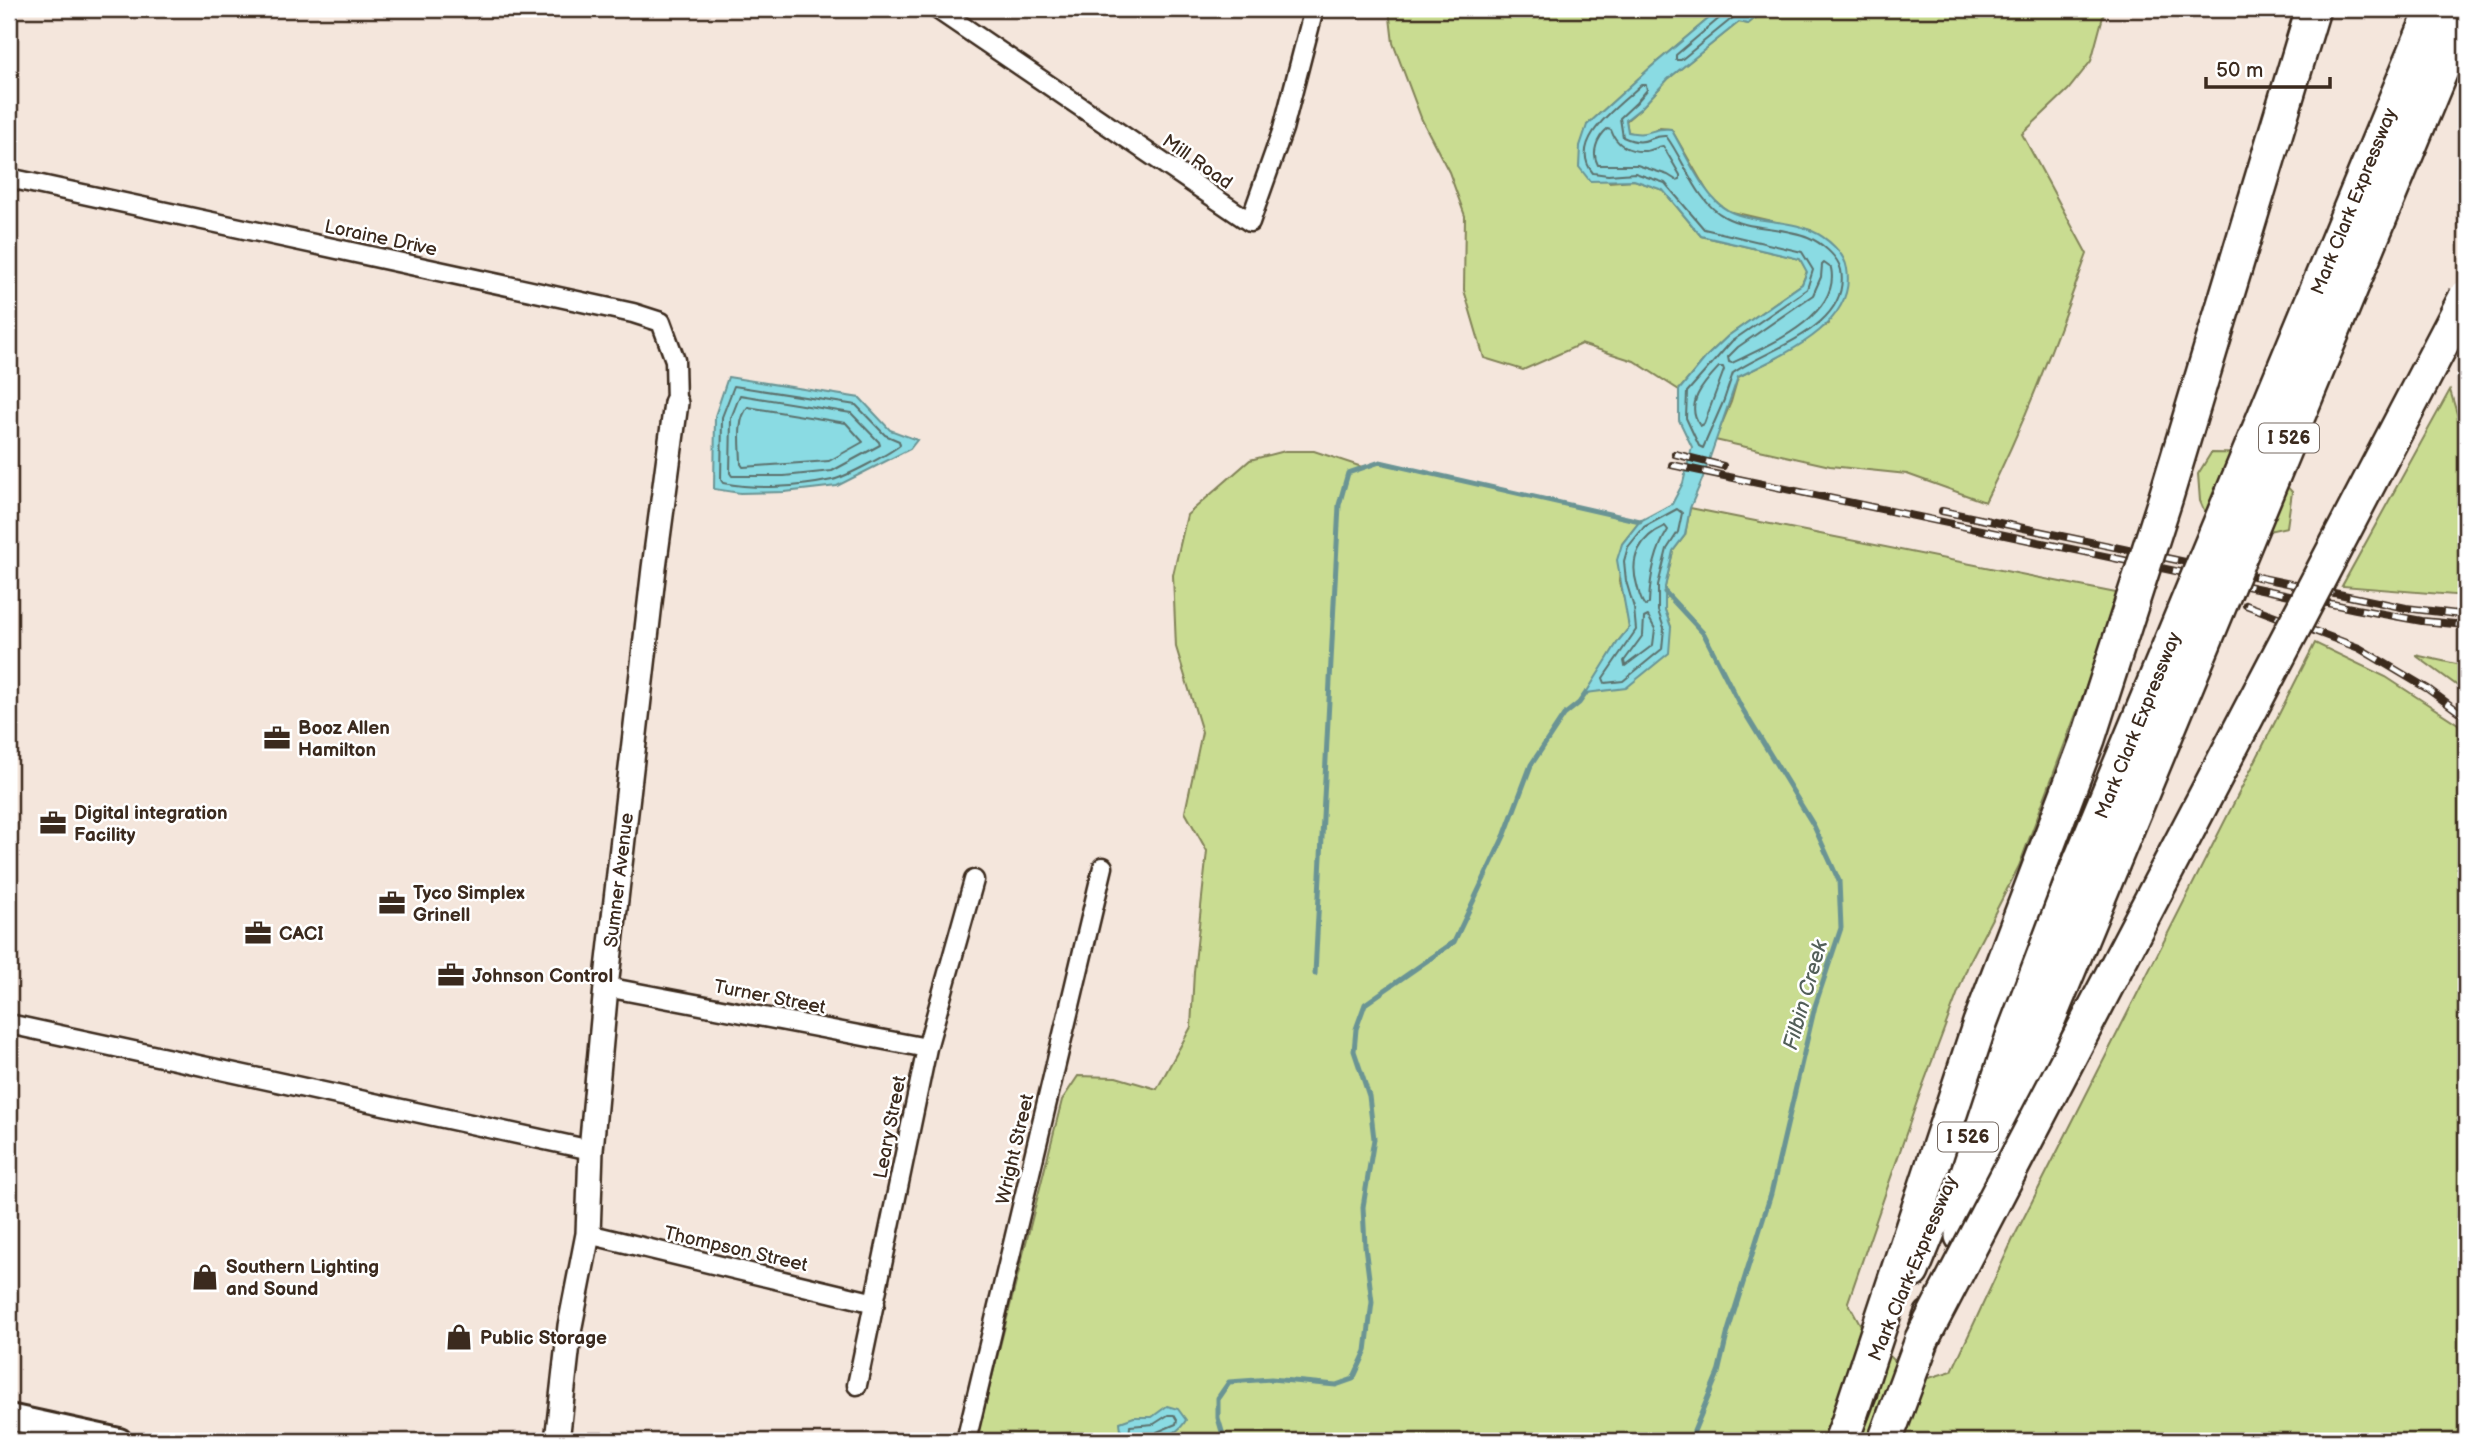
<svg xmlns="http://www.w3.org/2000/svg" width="2475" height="1450" font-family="'Balsamiq Sans',sans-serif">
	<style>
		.green { fill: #c9dc91; stroke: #828358; stroke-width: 2 }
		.water { fill: #8adbe3; stroke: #6a9494; stroke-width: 2 }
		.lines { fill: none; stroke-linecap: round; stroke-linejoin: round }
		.shore { stroke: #5b716d; stroke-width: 2 }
		.stream { stroke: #6a9494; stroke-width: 5 }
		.minor-casing { stroke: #3b2a1e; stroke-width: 23 }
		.tertiary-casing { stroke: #3b2a1e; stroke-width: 28 }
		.secondary-casing { stroke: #3b2a1e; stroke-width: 30 }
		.motorway-casing { stroke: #3b2a1e; stroke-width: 38 }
		.minor { stroke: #fff; stroke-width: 18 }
		.tertiary { stroke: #fff; stroke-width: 23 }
		.secondary { stroke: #fff; stroke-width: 24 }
		.motorway { stroke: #fff; stroke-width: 33 }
		.rail-casing { stroke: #3b2a1e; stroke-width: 8 }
		.rail { stroke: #fff; stroke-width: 5; stroke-dasharray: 16; stroke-linecap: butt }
		.motorway-bridge-casing { stroke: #3b2a1e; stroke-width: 38; stroke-linecap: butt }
		.motorway-bridge { stroke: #fff; stroke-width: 33 }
		.labels { text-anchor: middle; stroke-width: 5; stroke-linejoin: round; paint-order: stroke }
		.shield { fill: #fff; stroke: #766a62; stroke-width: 2 }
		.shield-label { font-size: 18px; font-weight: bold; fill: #3b2a1e }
		.street-label { font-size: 19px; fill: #3b2a1e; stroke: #fff }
		.poi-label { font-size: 19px; font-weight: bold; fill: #3b2a1e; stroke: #fff; text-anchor: start }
		.water-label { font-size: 21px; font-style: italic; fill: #535f59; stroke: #fff }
	</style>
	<rect width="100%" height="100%" fill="#f4e6dc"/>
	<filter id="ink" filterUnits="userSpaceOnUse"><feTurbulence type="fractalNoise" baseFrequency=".0143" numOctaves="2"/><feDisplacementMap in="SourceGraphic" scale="14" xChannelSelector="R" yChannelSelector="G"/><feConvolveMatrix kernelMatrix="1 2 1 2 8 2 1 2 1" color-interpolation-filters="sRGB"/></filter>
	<g filter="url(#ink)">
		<path class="green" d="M 1389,9 L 1720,9 L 1651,67 L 1587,125 L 1609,182 L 1634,180 L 1663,190 L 1701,236 L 1800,259 L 1807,271 L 1802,284 L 1728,336 L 1707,356 L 1679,390 L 1634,361 L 1581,344 L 1523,370 L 1484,358 L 1464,290 L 1465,216 L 1449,172 L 1422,120 L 1393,43 Z
			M 1766,9 L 2105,9 L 2091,61 L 2068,90 L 2022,134 L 2087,254 C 2056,338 2026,422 1985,502 L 1907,474 L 1830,466 L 1715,440 L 1731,402 L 1738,377 L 1777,358 L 1829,323 L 1811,230 L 1728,211 L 1711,198 L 1671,129 L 1660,128 L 1644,136 L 1628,132 L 1626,121 L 1641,108 L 1668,79 L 1739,22 L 1748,24 Z
			M 2450,390 L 2463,434 L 2466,435 L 2466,596 L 2342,586 Z
			M 1285,451 L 1314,451 L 1362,467 L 1380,462 L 1640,521 L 1622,544 L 1619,582 L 1627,609 L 1629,628 L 1619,640 L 1587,693 L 1671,627 L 1665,610 L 1665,587 L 1673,551 L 1685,535 L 1690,508 L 2121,594 L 2019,866 L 1969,963 L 1920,1093 L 1848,1302 L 1865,1333 L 1894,1360 L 1929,1378 L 1952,1371 L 2013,1239 L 2315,643 L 2386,677 L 2458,724 L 2466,737 L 2466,1421 L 2456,1441 L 1155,1441 L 1152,1417 L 1134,1417 L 1122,1440 L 1126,1441 L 976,1441 L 1062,1100 L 1078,1076 L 1116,1077 L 1157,1089 L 1191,1027 L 1194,972 L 1207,851 L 1185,812 L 1202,732 L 1176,647 L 1173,575 L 1187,515 L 1250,460 Z
			M 2211,453 C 2256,453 2263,459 2292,492 L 2287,527 L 2255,534 L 2210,524 L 2200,501 L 2198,474 Z
			M 2415,655 L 2466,666 L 2466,692 Z"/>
		<path class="water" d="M 1720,9 L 1766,9 L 1748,24 L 1739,22 L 1668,79 L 1641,108 L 1626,120 L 1628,132 C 1651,137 1651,127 1671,129 C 1685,152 1705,200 1729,211 C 1754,223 1787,219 1812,231 C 1826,237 1845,253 1847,269 C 1857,326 1780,356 1738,377 L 1702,480 L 1690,508 L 1685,535 L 1673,551 L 1665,587 L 1665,610 L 1671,627 L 1669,653 L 1626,688 L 1586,693 L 1619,640 L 1629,628 L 1617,560 L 1622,544 L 1640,521 L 1672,504 L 1683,483 L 1692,447 L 1679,420 L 1679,390 L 1707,356 L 1728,336 L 1802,284 L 1807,272 L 1800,259 L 1701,236 L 1663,190 L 1634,180 L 1590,181 L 1579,167 L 1580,146 L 1587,125 L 1651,67 Z
			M 728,377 L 860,398 L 890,430 L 917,440 L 910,449 L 837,486 L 785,492 L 740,493 L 714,489 L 715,416 Z
			M 1167,1406 L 1178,1409 L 1186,1420 C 1175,1440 1144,1445 1122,1440 L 1120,1422 L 1134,1417 L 1152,1417 Z"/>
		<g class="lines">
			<path class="shore" d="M 1724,9 L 1722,16 L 1676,55 L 1676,60 L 1681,60 L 1735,16 L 1747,16 L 1755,9
				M 1641,85 L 1646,85 L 1647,90 L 1636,103 L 1620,118 L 1623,137 C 1648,148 1647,135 1666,136 C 1685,161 1696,202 1725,217 C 1747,229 1784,227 1808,237 C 1820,242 1838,256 1841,270 C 1851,328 1768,348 1733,373 L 1724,400 L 1703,448 L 1699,446 L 1686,418 L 1687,392 L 1732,341 L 1807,289 L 1813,270 L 1802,252 L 1704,229 L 1665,183 L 1635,173 L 1608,175 L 1593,173 C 1566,141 1620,105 1641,85 Z
				M 1607,129 L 1611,130 C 1616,145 1629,152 1645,151 C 1651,151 1657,147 1663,146 L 1680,175 L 1680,179 L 1676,180 L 1668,175 L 1637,165 L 1598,165 C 1591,153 1597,138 1607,129 Z
				M 1824,263 L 1831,268 C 1841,316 1767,346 1732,363 L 1729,362 L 1728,357 L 1738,347 L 1813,295 L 1821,277 L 1822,265 Z
				M 1719,367 L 1723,367 L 1724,370 L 1704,424 L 1700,426 C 1684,404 1704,383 1719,367 Z
				M 734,386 L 856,405 L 885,435 L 899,441 L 900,445 C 889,454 846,477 832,480 C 799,487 757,490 723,483 L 721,480 L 722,417 Z
				M 740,395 L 851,413 L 879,442 L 880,445 L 832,471 L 784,476 L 732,476 L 730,473 L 731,418 Z
				M 748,407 L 846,423 L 863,442 L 829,461 L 743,467 L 741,464 C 741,447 736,420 748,407 Z
				M 1677,509 L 1682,513 L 1678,532 L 1667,549 L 1658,585 L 1658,611 L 1664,628 L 1662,649 L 1623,681 L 1605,683 L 1603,678 L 1636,630 L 1634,608 L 1626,581 L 1624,561 L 1628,547 L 1644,527 Z
				M 1665,526 L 1668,530 C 1654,552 1650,577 1649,603 L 1645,606 C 1640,600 1639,593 1637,585 C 1629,558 1640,537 1665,526 Z
				M 1648,616 L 1655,629 L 1653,645 L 1625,666 L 1624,661 L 1643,635 L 1644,618 Z
				M 1129,1441 L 1130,1426 L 1154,1424 L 1168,1415 L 1174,1415 L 1177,1420 L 1176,1424 L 1157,1432 L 1153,1441"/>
			<path class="stream" d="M 1665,592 L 1704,634 L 1740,705 L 1814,826 L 1839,881 L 1841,928 L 1815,1006 L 1771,1194 L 1728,1331 L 1718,1373 L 1690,1441
				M 1315,974 L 1339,505 L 1348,473 L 1380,462 L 1640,521
				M 1232,1441 L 1223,1435 L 1218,1418 L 1218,1398 L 1229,1382 L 1271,1379 L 1336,1385 L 1353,1379 L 1366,1351 L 1372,1302 L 1365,1246 L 1363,1207 L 1374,1139 L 1369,1096 L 1354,1051 L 1356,1029 L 1365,1004 L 1454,942 L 1505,834 L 1531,765 L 1564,715 L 1579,703 L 1586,693"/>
			<g class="minor-casing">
				<path id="minor" d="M 937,9 L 1250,222 L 1283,129 L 1314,9
					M 9,178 L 633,313 L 661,322 L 675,360 L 676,403
					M 606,987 L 927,1048
					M 9,1024 L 591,1150
					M 588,1234 L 875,1303
					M 857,1385 L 927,1048 L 974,880
					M 966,1441 L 1103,867"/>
			</g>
			<g class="tertiary-casing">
				<path id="tertiary" d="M 557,1441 L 570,1326 L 588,1234 L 591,1150 L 606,987 L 654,568 L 676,403"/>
			</g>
			<g class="secondary-casing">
				<path id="secondary" d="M 9,1417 L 119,1441"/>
			</g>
			<g class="motorway-casing">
				<path id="motorway" d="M 1962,1236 L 2032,1059 L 2112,865
					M 1912,1271 L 2082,857
					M 1841,1441 L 1860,1391
					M 1885,1441 L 1931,1316"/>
			</g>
			<use href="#minor" class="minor"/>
			<use href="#tertiary" class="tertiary"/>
			<use href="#secondary" class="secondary"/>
			<use href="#motorway" class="motorway"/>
			<g class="rail-casing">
				<path id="rail" d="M 1675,454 L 1723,466
					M 1672,465 L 2356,609 L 2422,621 L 2466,625
					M 1942,511 L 2406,608 L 2457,614
					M 2246,605 L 2359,648 L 2428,689 L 2466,717"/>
			</g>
			<use href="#rail" class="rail"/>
			<g class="motorway-bridge-casing">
				<path id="motorway-bridge" d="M 2082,857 L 2433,9
					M 2112,865 L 2466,10
					M 1921,1341 L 2466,297
					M 1850,1416 L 1980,1023 L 2088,739 L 2166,497 L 2313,9"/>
			</g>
			<use href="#motorway-bridge" class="motorway-bridge"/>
		</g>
	</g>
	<defs>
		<g id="office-bare" transform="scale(2.1)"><path d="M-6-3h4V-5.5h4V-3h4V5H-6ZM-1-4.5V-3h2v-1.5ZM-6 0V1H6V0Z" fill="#3b2a1e" stroke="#fff" stroke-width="2.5" paint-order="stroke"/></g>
		<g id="shop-bare" transform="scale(2.1)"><path d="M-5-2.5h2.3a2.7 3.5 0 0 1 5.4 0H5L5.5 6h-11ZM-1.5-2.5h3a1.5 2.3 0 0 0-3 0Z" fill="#3b2a1e" stroke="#fff" stroke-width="2.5" paint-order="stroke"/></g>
	</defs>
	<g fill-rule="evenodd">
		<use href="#office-bare" x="277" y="738"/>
		<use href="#office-bare" x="53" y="823"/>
		<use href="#office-bare" x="392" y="903"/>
		<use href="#office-bare" x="258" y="933"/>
		<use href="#office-bare" x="451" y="975"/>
		<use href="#shop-bare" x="205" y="1277"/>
		<use href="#shop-bare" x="459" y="1337"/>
	</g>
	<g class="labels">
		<g class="shield">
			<rect x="2259" y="423.5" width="60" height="29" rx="5"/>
			<rect x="1938" y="1122.5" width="60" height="29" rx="5"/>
		</g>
		<g class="shield-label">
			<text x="2289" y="444">I 526</text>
			<text x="1968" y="1143">I 526</text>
		</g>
		<g class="street-label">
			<text transform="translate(1198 161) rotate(35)" y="7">Mill Road</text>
			<text transform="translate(2353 201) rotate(-68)" y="7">Mark Clark Expressway</text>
			<text transform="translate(381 237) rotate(12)" y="7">Loraine Drive</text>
			<text transform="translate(2137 725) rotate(-68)" y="7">Mark Clark Expressway</text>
			<text transform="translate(618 880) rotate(-83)" y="7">Sumner Avenue</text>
			<text transform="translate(770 996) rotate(11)" y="7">Turner Street</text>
			<text transform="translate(889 1127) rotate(-79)" y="7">Leary Street</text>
			<text transform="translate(1014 1149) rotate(-77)" y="7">Wright Street</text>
			<text transform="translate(736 1248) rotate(13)" y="7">Thompson Street</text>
			<text transform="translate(1912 1268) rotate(-67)" y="7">Mark Clark Expressway</text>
		</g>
		<g class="poi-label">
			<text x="298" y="734">Booz Allen<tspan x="298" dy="22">Hamilton</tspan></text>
			<text x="74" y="819">Digital integration<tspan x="74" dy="22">Facility</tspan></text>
			<text x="413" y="899">Tyco Simplex<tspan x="413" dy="22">Grinell</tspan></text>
			<text x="279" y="940">CACI</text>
			<text x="472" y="982">Johnson Control</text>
			<text x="226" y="1273">Southern Lighting<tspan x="226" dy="22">and Sound</tspan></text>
			<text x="480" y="1344">Public Storage</text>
		</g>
		<g class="water-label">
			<text transform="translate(1805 995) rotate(-74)" y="7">Filbin Creek</text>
		</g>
	</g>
	<rect width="2475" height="1450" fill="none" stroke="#fff" stroke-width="35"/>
	<rect x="18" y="18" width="2440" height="1415" fill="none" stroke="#3b2a1e" stroke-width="2.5" filter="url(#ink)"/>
	<path d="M2206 77v10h124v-10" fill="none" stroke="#3b2a1e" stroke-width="3.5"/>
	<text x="2216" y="77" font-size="21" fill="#3b2a1e" stroke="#ffffff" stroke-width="5" paint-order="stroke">50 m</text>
</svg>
